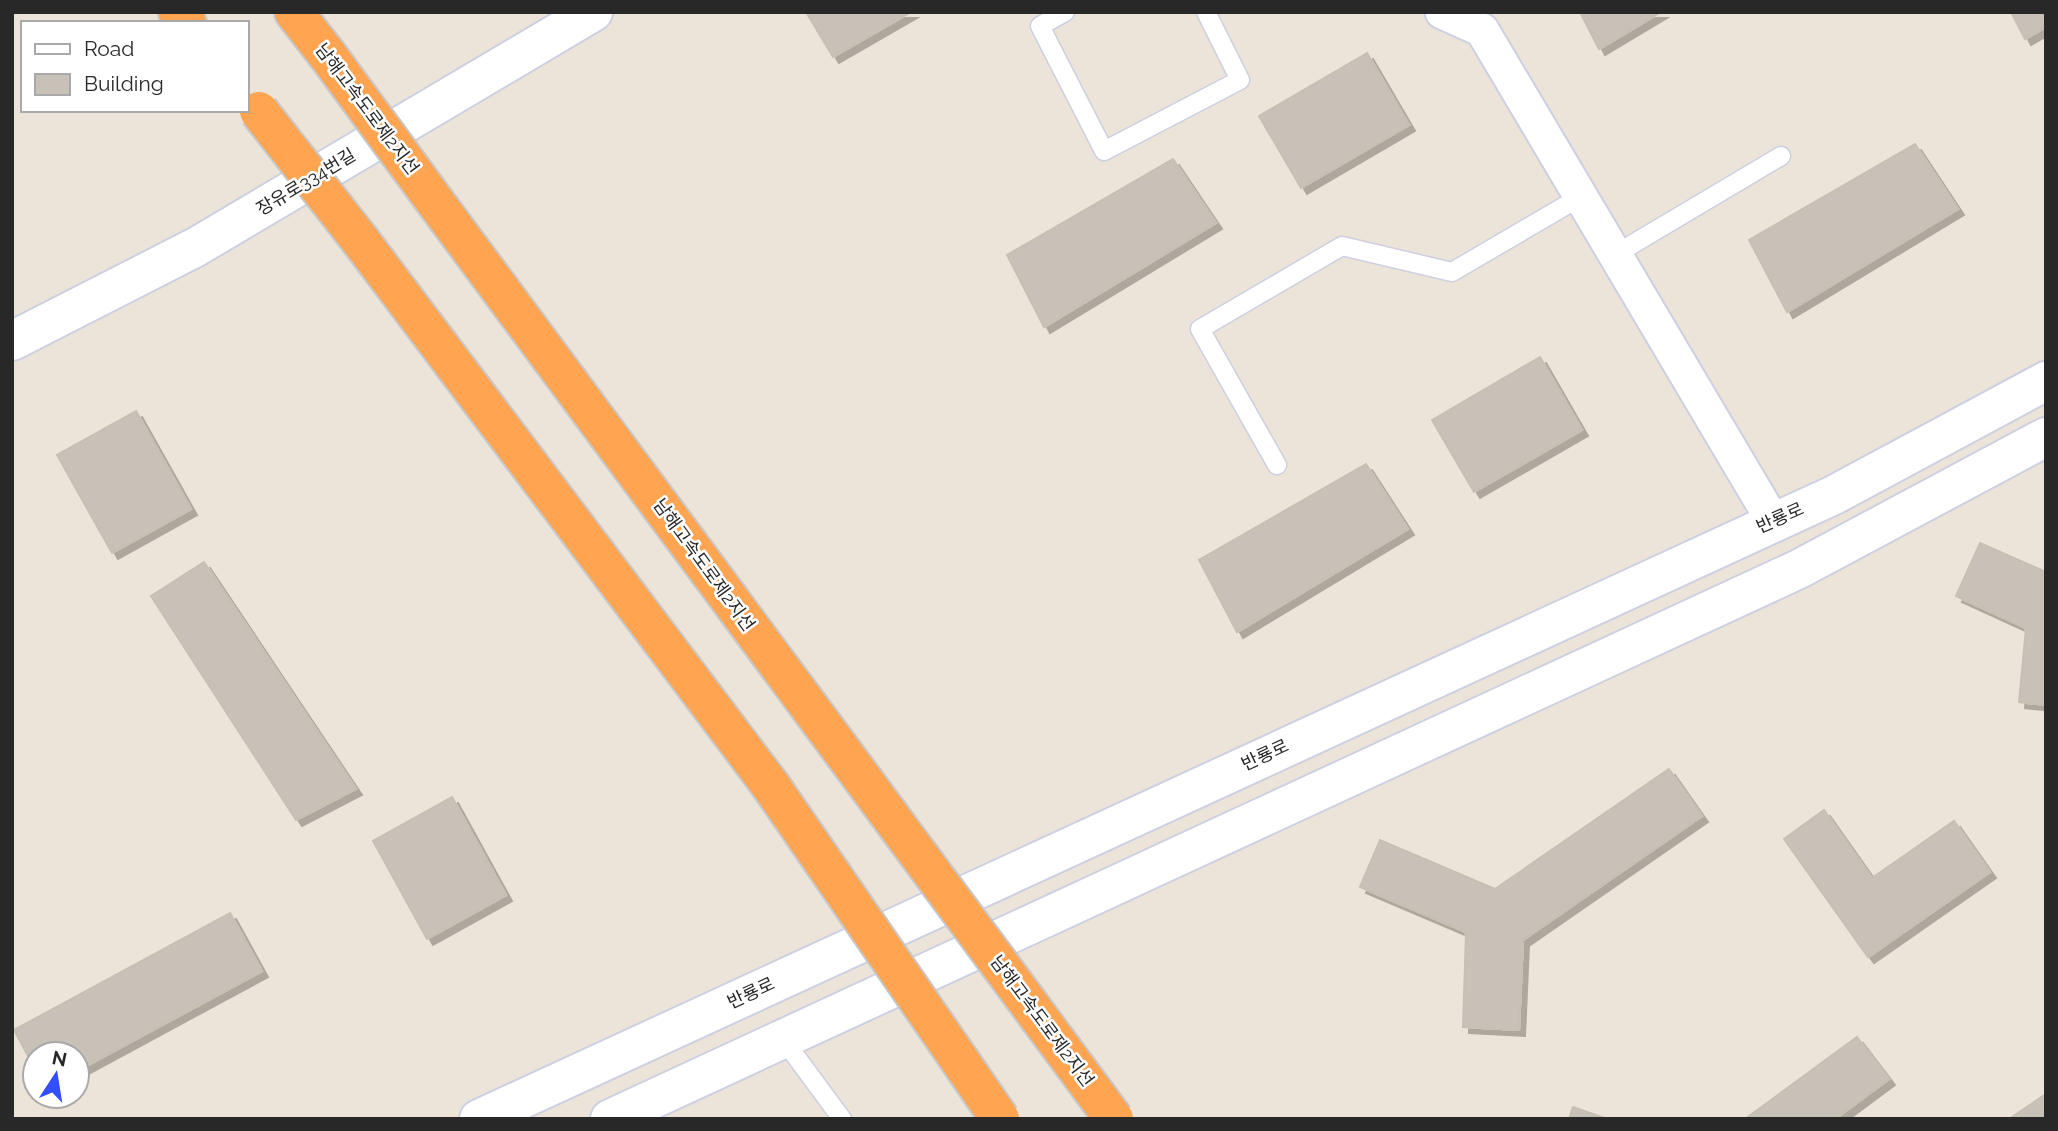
<svg xmlns="http://www.w3.org/2000/svg" width="2058" height="1131" font-family="Raleway,'Noto Sans KR',sans-serif">
	<style>
		.building { fill: #c7c1b8; stroke: #c7c0b2; stroke-width: 2; filter: url(#shadow) }
		.lines { fill: none; stroke-linecap: round; stroke-linejoin: round }
		.lane-casing { stroke: #cdd0e2; stroke-width: 21 }
		.street-casing { stroke: #cdd0e2; stroke-width: 37 }
		.secondary-casing { stroke: #cdd0e2; stroke-width: 42 }
		.highway-casing { stroke: #c7c7c7; stroke-width: 42 }
		.lane { stroke: #fff; stroke-width: 18 }
		.street { stroke: #fff; stroke-width: 33 }
		.secondary { stroke: #fff; stroke-width: 38 }
		.highway { stroke: #ffa450; stroke-width: 38 }
		.highway-bridge-casing { stroke: #c7c7c7; stroke-width: 42; stroke-linecap: butt }
		.highway-bridge { stroke: #ffa450; stroke-width: 38 }
		.labels { text-anchor: middle; stroke-width: 5; stroke-linejoin: round; paint-order: stroke }
		.street-label { font-size: 18px; fill: #282828; stroke: #fff }
	</style>
	<defs>
		<filter id="shadow"><feDropShadow dx="6" dy="6" stdDeviation="0" flood-color="#0004"/></filter>
	</defs>
	<rect width="100%" height="100%" fill="#ece4d8"/>
	<path class="building" d="M 806,12 L 911,12 L 833,57 Z
		M 1580,12 L 1661,12 L 1599,49 Z
		M 2011,12 L 2046,12 L 2046,27 L 2025,39 Z
		M 1367,53 L 1409,125 L 1301,188 L 1259,116 Z
		M 1915,144 L 1958,209 L 1787,312 L 1749,240 Z
		M 1173,159 L 1216,223 L 1044,327 L 1007,255 Z
		M 1540,357 L 1582,430 L 1474,492 L 1432,420 Z
		M 136,411 L 191,509 L 112,553 L 57,455 Z
		M 1366,464 L 1408,529 L 1237,632 L 1199,560 Z
		M 1980,543 L 2046,572 L 2046,705 L 2019,702 L 2026,628 L 1956,596 Z
		M 204,562 L 356,789 L 296,820 L 151,596 Z
		M 1669,769 L 1702,816 L 1523,940 L 1519,1030 L 1463,1027 L 1466,932 L 1360,887 L 1380,840 L 1495,889 Z
		M 452,797 L 506,895 L 427,939 L 373,841 Z
		M 1824,810 L 1872,878 L 1954,821 L 1990,872 L 1868,957 L 1784,839 Z
		M 230,913 L 262,971 L 77,1071 L 77,1054 L 35,1054 L 35,1069 L 14,1030 Z
		M 1857,1037 L 1889,1079 L 1835,1119 L 1745,1119 Z
		M 2046,1094 L 2046,1119 L 2009,1119 Z
		M 1573,1107 L 1607,1119 L 1569,1119 Z"/>
	<g class="lines">
		<g class="lane-casing">
			<path id="lane" d="M 1065,12 L 1040,26 L 1104,151 L 1240,80 L 1206,12
				M 1616,254 L 1781,156
				M 1277,465 L 1200,329 L 1342,246 L 1452,272 L 1582,196
				M 783,1039 L 842,1119"/>
		</g>
		<g class="street-casing">
			<path id="street" d="M 1442,12 L 1482,30 L 1773,521"/>
		</g>
		<g class="secondary-casing">
			<path id="secondary" d="M 12,341 L 196,247 L 593,12
				M 479,1119 L 1834,495 L 2046,381
				M 610,1119 L 1799,569 L 2046,437"/>
		</g>
		<g class="highway-casing">
			<path id="highway" d="M 178,12 L 187,23
				M 294,12 L 329,57
				M 428,192 L 842,751
				M 360,240 L 771,786"/>
		</g>
		<use href="#lane" class="lane"/>
		<use href="#street" class="street"/>
		<use href="#secondary" class="secondary"/>
		<use href="#highway" class="highway"/>
		<g class="highway-bridge-casing">
			<path id="highway-bridge" d="M 329,57 L 428,192
				M 259,111 L 360,240
				M 842,751 L 1114,1119
				M 771,786 L 1000,1119"/>
		</g>
		<use href="#highway-bridge" class="highway-bridge"/>
	</g>
	<g class="labels">
		<g class="street-label">
			<text transform="translate(367 109) rotate(53)" y="6">남해고속도로제2지선</text>
			<text transform="translate(306 182) rotate(-31)" y="6">장유로334번길</text>
			<text transform="translate(1780 518) rotate(-24)" y="6">반룡로</text>
			<text transform="translate(704 565) rotate(54)" y="6">남해고속도로제2지선</text>
			<text transform="translate(1265 755) rotate(-25)" y="6">반룡로</text>
			<text transform="translate(751 993) rotate(-25)" y="6">반룡로</text>
			<text transform="translate(1042 1021) rotate(53)" y="6">남해고속도로제2지선</text>
		</g>
	</g>
	<rect width="2058" height="1131" fill="none" stroke="#282828" stroke-width="28"/>
	<rect x="21" y="21" width="228" height="91" fill="#ffffff" stroke="#a9a9a9" stroke-width="2"/>
	<rect x="35" y="44" width="35" height="10" fill="#ffffff" stroke="#a9a9a9" stroke-width="2"/>
	<text x="84" y="56" font-size="21" fill="#282828">Road</text>
	<rect x="35" y="74" width="35" height="21" fill="#c7c1b8" stroke="#a9a9a9" stroke-width="2"/>
	<text x="84" y="91" font-size="21" fill="#282828">Building</text>
	<g transform="translate(56 1075) rotate(12)"><circle r="33" fill="#ffffff" stroke="#a9a9a9" stroke-width="2"/>
	<path d="M0-5L12 26L0 18L-12 26Z" fill="#324eff"/>
	<text y="-10" font-size="19" font-weight="bold" text-anchor="middle" fill="#282828">N</text>
	</g>
</svg>
